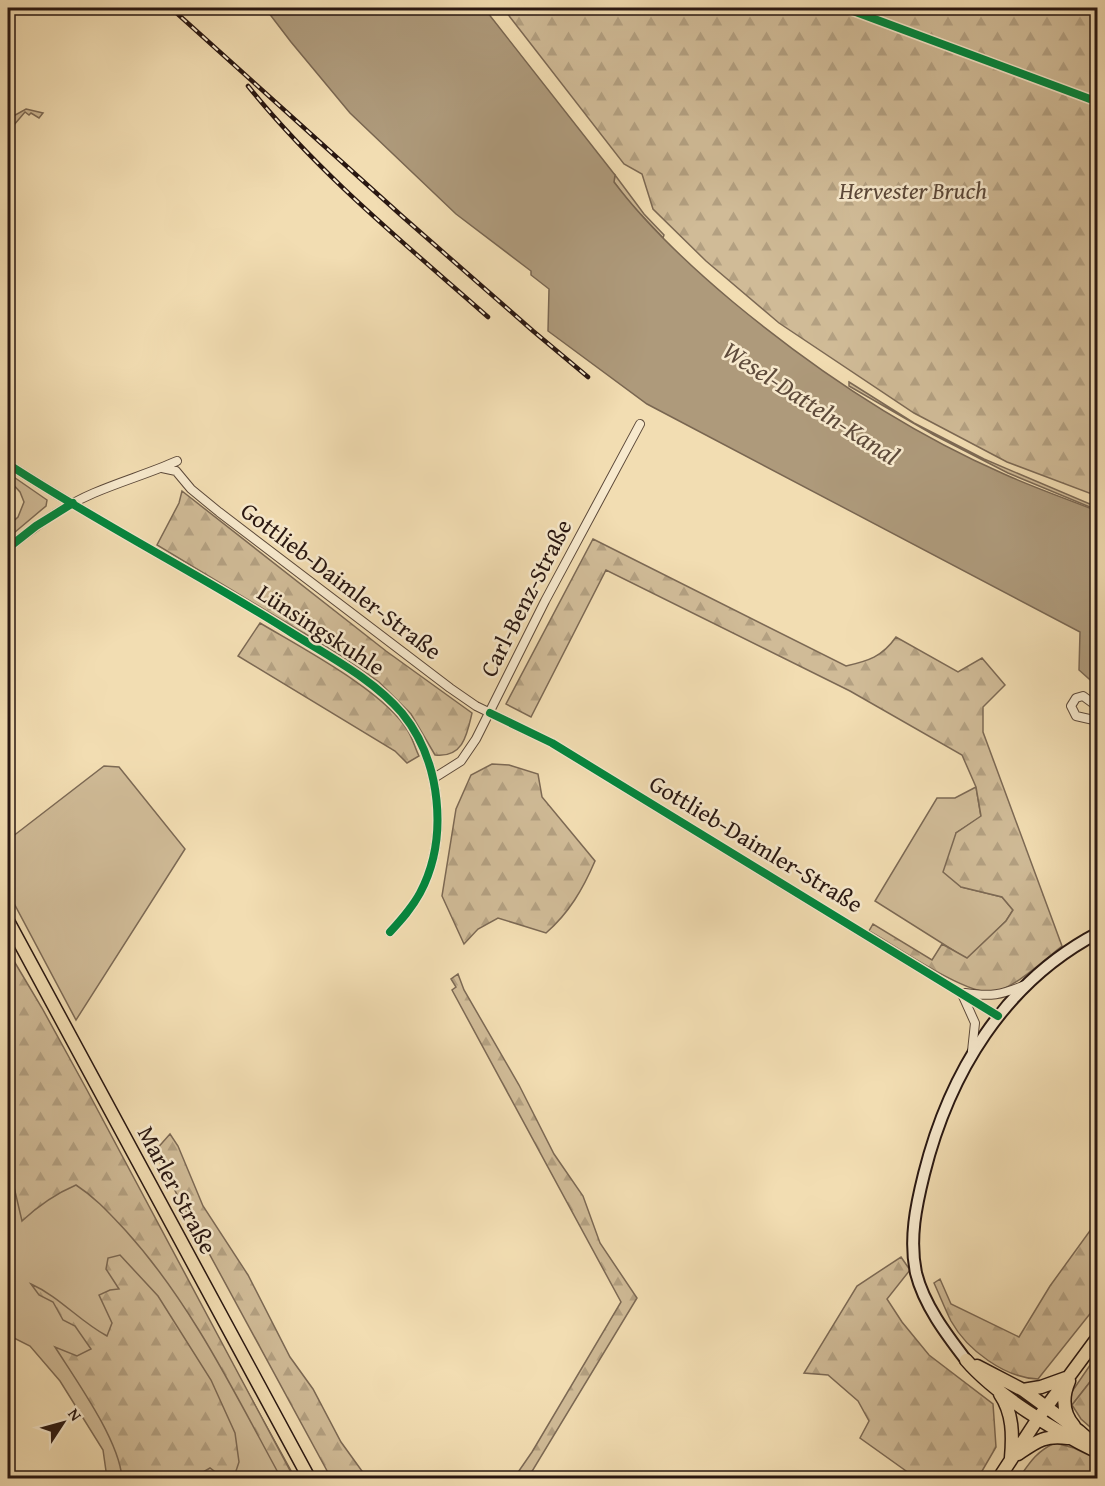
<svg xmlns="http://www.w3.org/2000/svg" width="1105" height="1486" font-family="'Gentium Book Plus',serif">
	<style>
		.grass { fill: #d0bb97; stroke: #7c6954; stroke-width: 1.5 }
		.forest { fill: url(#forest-firs); stroke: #7c6954; stroke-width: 1.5 }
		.water { fill: #ae9a7b; stroke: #796651; stroke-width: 1.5 }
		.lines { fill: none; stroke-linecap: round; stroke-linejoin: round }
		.street-casing { stroke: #5b4839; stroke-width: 10 }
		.secondary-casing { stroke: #291711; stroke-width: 14 }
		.primary-casing { stroke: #291711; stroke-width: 15 }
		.street { stroke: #f7e9cd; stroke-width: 8 }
		.secondary { stroke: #f7e9cd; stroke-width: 10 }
		.primary { stroke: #f2ddb2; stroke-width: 12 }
		.rail-casing { stroke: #291711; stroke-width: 4.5 }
		.rail { stroke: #f7e9cd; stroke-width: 2; stroke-dasharray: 7; stroke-linecap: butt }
		.cycleway-casing { stroke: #f7e9cd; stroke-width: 11 }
		.cycleway { stroke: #00873e; stroke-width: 8 }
		.labels { text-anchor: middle; stroke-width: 5; stroke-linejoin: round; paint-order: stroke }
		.park-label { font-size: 24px; font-style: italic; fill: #5b4839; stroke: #f7e9cd }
		.street-label { font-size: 24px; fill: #291711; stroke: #f7e9cd }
		.water-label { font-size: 26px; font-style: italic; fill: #5e4b3b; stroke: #f7e9cd }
	</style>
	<defs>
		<pattern id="forest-firs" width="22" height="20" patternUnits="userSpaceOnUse" patternTransform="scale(1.5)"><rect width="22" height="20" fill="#d0bb97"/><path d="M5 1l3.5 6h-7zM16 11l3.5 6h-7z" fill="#b3a081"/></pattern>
	</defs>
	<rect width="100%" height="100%" fill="#f2ddb2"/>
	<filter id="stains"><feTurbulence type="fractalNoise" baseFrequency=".00333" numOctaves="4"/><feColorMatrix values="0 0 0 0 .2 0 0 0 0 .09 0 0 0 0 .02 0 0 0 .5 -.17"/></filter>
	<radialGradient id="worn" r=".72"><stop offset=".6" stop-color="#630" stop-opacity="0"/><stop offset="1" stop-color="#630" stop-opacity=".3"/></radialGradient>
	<path class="grass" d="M 26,109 L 43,113 L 39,118 L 31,113 L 29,115 L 25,112 L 8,132 L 8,119 Z
		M 615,175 L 644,214 L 664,235 L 663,238 L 628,201 L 614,182 Z
		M 849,382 L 914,423 L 984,459 L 1097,507 L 1097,510 L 1008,473 L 934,435 L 849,386 Z
		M 8,473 L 47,500 L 46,506 L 8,538 L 8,526 L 18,517 L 24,502 L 20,492 L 8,479 Z
		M 104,766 L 119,767 L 185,849 L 76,1020 L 8,892 L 8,840 Z
		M 976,787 L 981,817 L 956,833 L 961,887 L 1002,897 L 1013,910 L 1006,921 L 967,959 L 875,901 L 937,798 L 955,798 Z
		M 8,965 L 153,1220 L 295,1478 L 107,1478 L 103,1450 L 60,1381 L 30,1346 L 8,1335 Z
		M 1097,1355 L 1097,1373 L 1072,1405 L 1068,1404 L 1071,1393 Z"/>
	<path class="forest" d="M 503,8 L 1097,8 L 1097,496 L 1007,462 L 914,413 L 779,323 L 706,261 L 653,209 L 642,174 L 624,164 Z
		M 182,491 L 386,651 L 472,713 C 467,735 463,758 435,755 L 411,714 L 379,682 L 340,655 L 157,545 L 179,503 Z
		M 593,539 L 846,666 C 868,661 882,657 896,637 L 958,672 L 982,658 L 1005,685 L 983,707 L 983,732 L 1062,946 C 1044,960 1015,988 993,992 C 967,996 894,945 869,931 L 873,924 L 932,960 L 942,944 L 967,958 L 1006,921 L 1013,910 L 1002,897 L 961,887 L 943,872 L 956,833 L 981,816 L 976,787 L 962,755 L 850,691 L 606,570 L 531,717 L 506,704 Z
		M 260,623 C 300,647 386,692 408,731 C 413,739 415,748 419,756 L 407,763 L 395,751 L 238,656 Z
		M 492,764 L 509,765 L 538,774 L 542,797 L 595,861 C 583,889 569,913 546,933 L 498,918 L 478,929 L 464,944 L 442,896 L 456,809 L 471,775 Z
		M 8,951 L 42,1008 L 87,1090 L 294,1478 L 281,1478 C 235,1394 192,1304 126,1231 C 110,1214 96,1198 76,1185 C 55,1194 38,1206 22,1221 L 14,1187 L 8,1172 Z
		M 458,974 L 464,990 L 519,1085 L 554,1154 L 583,1196 L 600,1243 L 637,1298 L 528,1478 L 514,1478 L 532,1452 L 621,1302 L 452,990 L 456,987 L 451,979 Z
		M 170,1134 L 178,1146 L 203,1206 L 248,1275 L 290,1357 L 313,1389 L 341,1442 L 367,1478 L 331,1478 L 154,1152 Z
		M 1097,1221 L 1097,1305 L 1038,1379 C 1005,1378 967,1350 951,1321 C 945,1309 940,1296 934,1283 L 940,1279 L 951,1304 L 1019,1337 L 1050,1286 Z
		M 120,1255 L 158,1296 L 211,1380 L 235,1433 L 239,1462 L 234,1477 L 222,1477 L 210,1468 L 193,1478 L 122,1478 C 119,1440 76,1380 55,1347 L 77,1356 L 91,1349 L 75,1326 L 63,1320 L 53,1302 L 39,1295 L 31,1284 C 60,1297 79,1321 107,1336 L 112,1323 L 99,1295 L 110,1290 L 119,1289 L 106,1269 L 108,1258 Z
		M 901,1257 L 910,1270 L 887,1299 L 902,1322 L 929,1355 L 993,1404 L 996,1447 L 978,1478 L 916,1478 L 860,1438 L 869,1421 L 858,1401 L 828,1375 L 804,1373 L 857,1286 Z
		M 1097,1373 L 1097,1433 L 1081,1419 L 1072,1405 Z
		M 1055,1443 L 1074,1448 L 1097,1459 L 1097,1478 L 1019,1478 C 1030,1462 1037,1451 1055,1443 Z"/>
	<path class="water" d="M 265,8 L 484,8 L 615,175 L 614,182 C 648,227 690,266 733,302 C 815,370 906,431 1004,474 C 1035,488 1067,499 1097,511 L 1097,686 L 1079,670 L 1080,632 L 647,404 L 548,331 L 549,289 L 531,275 L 531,271 L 456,214 L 350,113 L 291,42 Z"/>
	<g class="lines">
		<g class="street-casing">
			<path id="street" d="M 8,464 C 100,524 199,574 292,633 C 330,657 373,679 402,713 C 441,761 449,838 420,893 C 412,908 401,920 390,932
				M 162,468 L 176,471 L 191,489 L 219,512 L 450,688 L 476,706 L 552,743 L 998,1016
				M 8,548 C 34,527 63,506 94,493 C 122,481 150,473 177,461
				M 1098,707 L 1083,696 L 1076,698 L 1071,706 L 1076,716 L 1098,721
				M 434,778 L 461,761 L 476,739 L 545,601 L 640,424
				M 965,993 C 991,997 1001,995 1025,985
				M 962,994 L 975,1023 L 972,1051"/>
		</g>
		<g class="secondary-casing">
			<path id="secondary" d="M 966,1360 C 946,1334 924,1305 916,1273 C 909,1239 916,1206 924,1174 C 949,1074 1004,982 1098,933"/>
		</g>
		<g class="primary-casing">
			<path id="primary" d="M 8,921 L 309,1478
				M 966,1360 C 995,1394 1056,1432 1098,1452
				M 977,1366 L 1023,1390 L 1079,1431 L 1097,1447
				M 1069,1381 C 1062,1397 1062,1412 1074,1426
				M 1023,1390 L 1041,1387 L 1066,1378
				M 1000,1394 C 1013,1413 1013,1435 1011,1458
				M 1018,1454 C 1037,1441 1044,1435 1068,1438
				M 999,1478 L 1039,1417 L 1098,1337"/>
		</g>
		<use href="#street" class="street"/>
		<use href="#secondary" class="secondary"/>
		<use href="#primary" class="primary"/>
		<g class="rail-casing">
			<path id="rail" d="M 171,8 L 403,217 L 533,331 L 588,377
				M 248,86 C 318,173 404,243 488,317"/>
		</g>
		<use href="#rail" class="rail"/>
		<g class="cycleway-casing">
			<path id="cycleway" d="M 845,8 L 1098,102
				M 8,464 C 100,524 199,574 292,633 C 330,657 373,679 402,713 C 441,761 449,838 420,893 C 412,908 401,920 390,932
				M 8,548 L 36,526 L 73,503
				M 490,713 L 552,743 L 998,1016"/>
		</g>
		<use href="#cycleway" class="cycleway"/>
	</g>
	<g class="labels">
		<g class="park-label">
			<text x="913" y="199">Hervester Bruch</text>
		</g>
		<g class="street-label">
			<text transform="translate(341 581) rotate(37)" y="8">Gottlieb-Daimler-Straße</text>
			<text transform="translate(526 598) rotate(-63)" y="8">Carl-Benz-Straße</text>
			<text transform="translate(321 630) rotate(33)" y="8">Lünsingskuhle</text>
			<text transform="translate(756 844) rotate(31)" y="8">Gottlieb-Daimler-Straße</text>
			<text transform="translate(177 1190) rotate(62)" y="8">Marler Straße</text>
		</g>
		<g class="water-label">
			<text transform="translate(811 403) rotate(33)" y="9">Wesel-Datteln-Kanal</text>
		</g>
	</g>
	<rect width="1105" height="1486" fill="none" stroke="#f2ddb2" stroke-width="30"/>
	<rect x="9" y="9" width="1087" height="1468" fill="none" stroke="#291711" stroke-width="3"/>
	<rect x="15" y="15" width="1075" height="1456" fill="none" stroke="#291711" stroke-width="1.5"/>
	<g transform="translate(63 1423) rotate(54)" stroke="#f7e9cd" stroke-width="4.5" paint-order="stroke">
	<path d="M0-4.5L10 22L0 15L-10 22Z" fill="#291711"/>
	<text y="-9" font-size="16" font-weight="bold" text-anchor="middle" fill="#291711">N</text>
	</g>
	<rect width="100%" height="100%" filter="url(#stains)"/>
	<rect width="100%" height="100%" fill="url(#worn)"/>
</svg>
